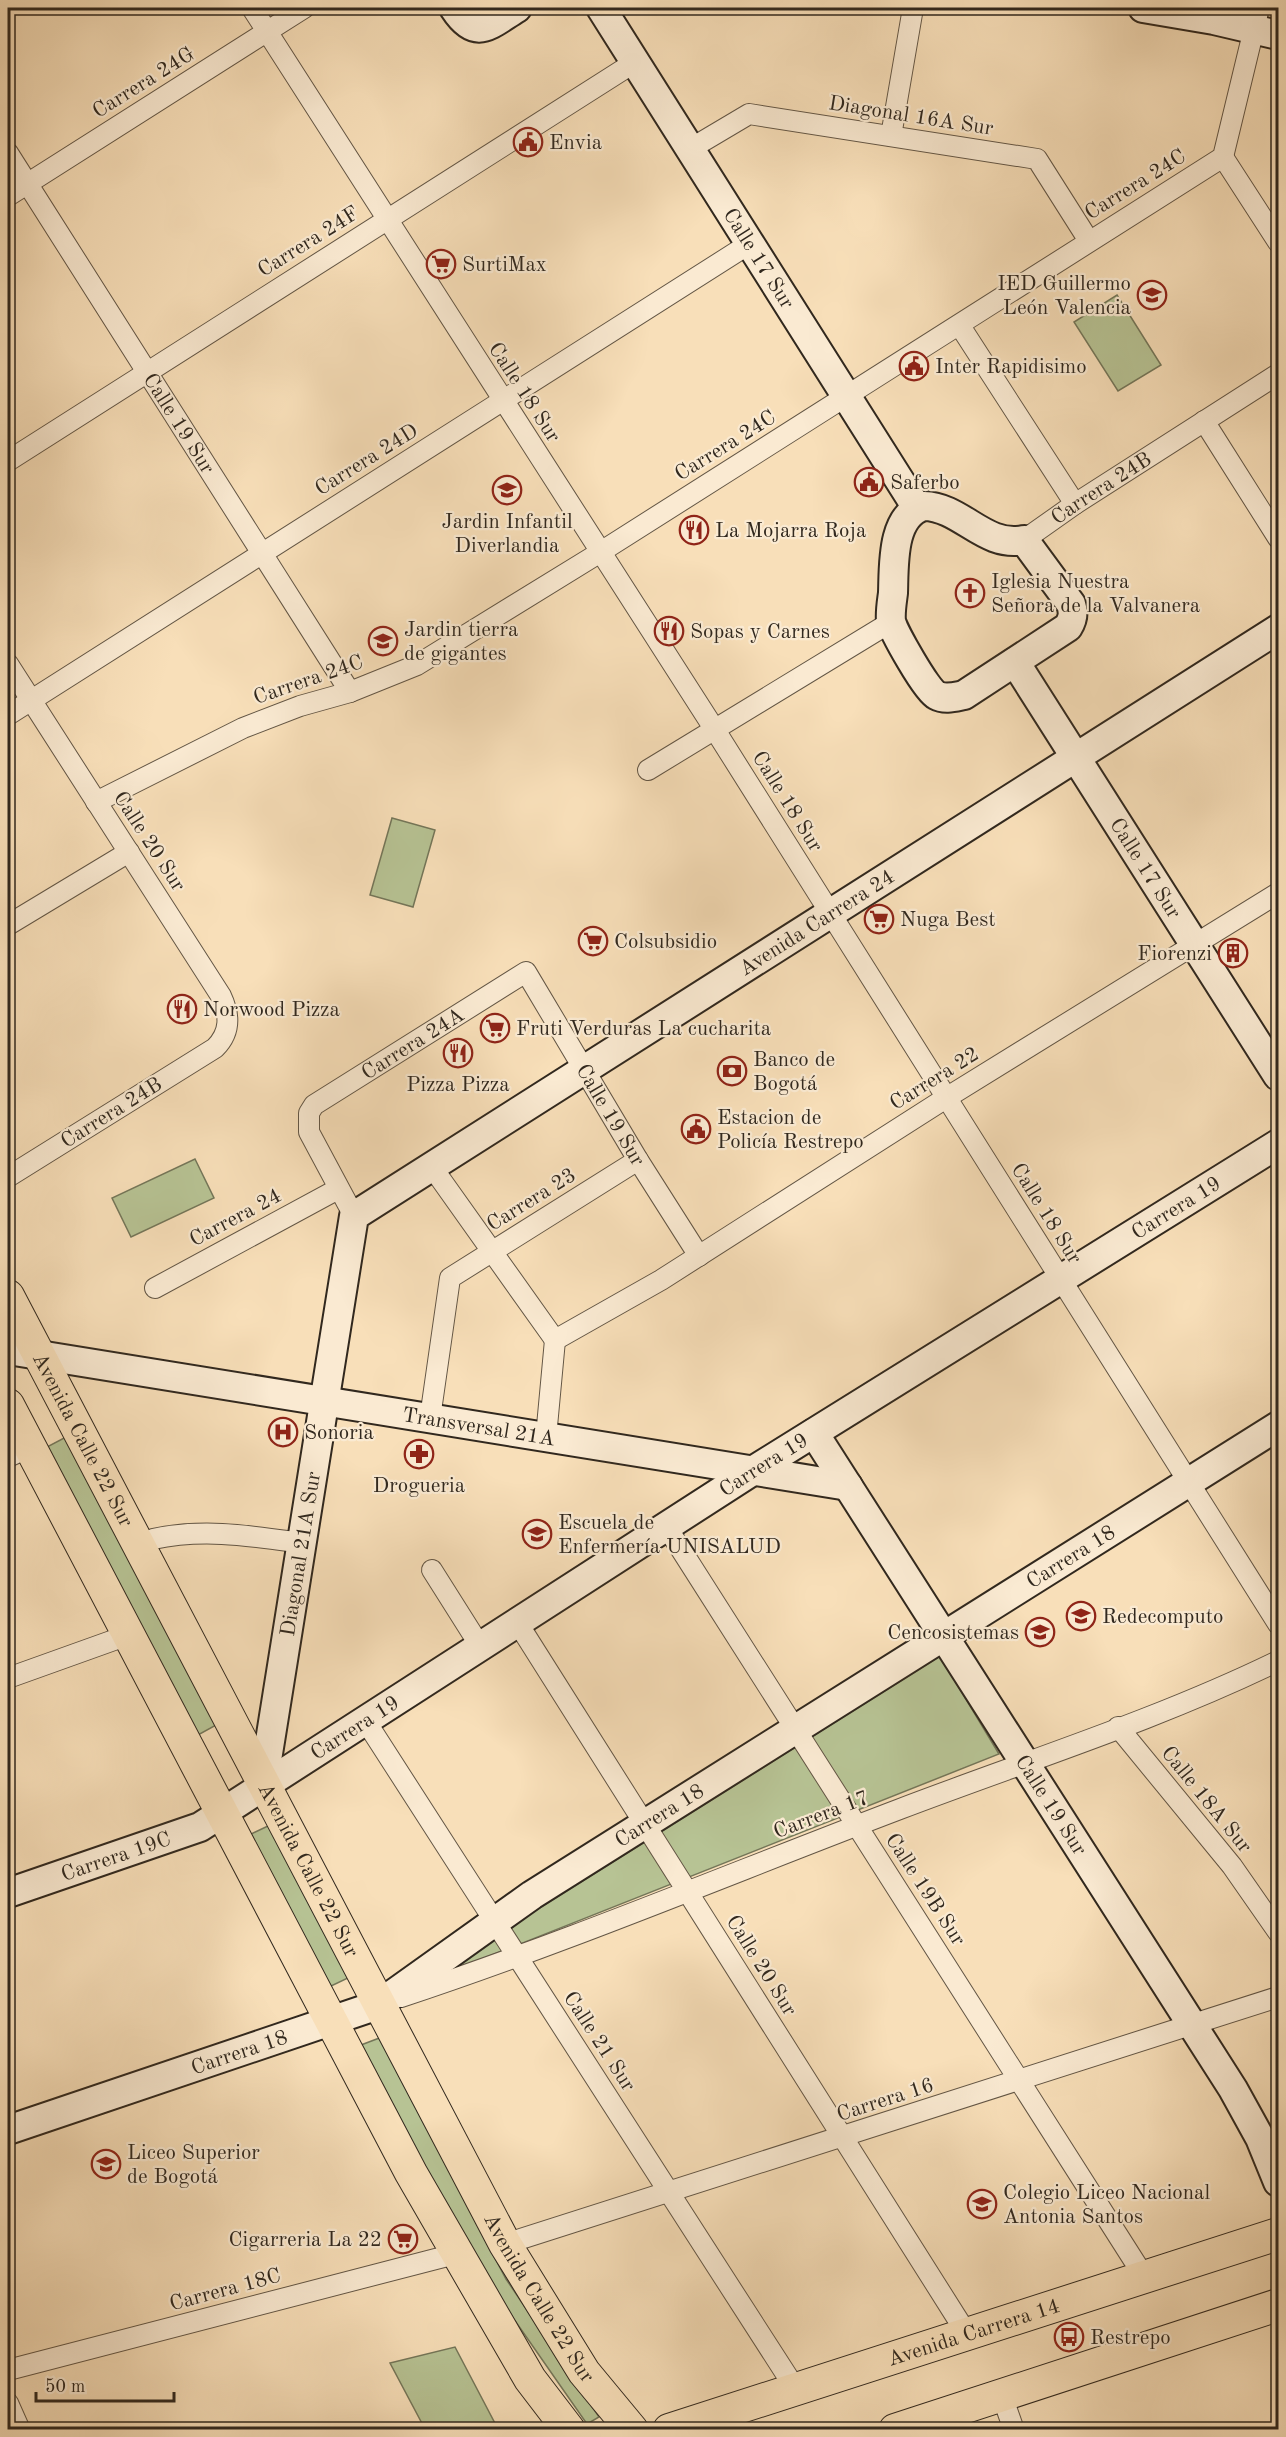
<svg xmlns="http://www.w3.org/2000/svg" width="1286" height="2437" font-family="'Old Standard TT',serif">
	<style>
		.green { fill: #b7c394; stroke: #747659; stroke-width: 1.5 }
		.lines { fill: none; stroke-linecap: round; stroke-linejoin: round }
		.street-casing { stroke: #635645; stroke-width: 22 }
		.secondary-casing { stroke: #31281e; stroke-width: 32 }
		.primary-casing { stroke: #31281e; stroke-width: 34 }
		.street { stroke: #faead2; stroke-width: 20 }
		.secondary { stroke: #faead2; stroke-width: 28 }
		.primary { stroke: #f8dfb9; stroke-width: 32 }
		.labels { text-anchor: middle; stroke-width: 4.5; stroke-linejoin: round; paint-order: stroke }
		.street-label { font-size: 21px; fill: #31281e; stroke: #faead2 }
		.poi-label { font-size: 21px; fill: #31281e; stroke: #faead2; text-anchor: start }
	</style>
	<rect width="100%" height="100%" fill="#f8dfb9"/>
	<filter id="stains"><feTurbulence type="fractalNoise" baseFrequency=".00333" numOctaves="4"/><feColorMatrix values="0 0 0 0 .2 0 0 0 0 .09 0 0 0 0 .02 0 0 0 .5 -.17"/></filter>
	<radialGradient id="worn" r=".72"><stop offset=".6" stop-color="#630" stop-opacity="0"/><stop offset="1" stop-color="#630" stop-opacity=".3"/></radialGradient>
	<path class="green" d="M 1117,295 L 1161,365 L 1118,391 L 1074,322 Z
		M 392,818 L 435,830 L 413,907 L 370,895 Z
		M 195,1159 L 214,1198 L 131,1237 L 112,1198 Z
		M 66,1437 L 218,1724 L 198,1735 L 45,1448 Z
		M 940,1656 L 999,1754 L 419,1984 Z
		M 270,1825 L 348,1978 L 329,1987 L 251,1834 Z
		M 382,2037 L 426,2127 L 506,2279 L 599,2417 L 587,2424 L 502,2302 L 445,2209 L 361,2045 Z
		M 455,2347 L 498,2429 L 425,2429 L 390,2363 Z"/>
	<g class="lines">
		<g class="street-casing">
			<g id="street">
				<path d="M 252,8 L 715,730 L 1278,1624"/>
				<path d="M 891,136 L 913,8"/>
				<path d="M 690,149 L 749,114 L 1037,159 L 1089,241"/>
				<path id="s1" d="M 8,153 L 350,692"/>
				<path d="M 1223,157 L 1278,242"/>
				<path d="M 8,196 L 304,8"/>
				<path d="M 960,326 L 1075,504"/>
				<path d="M 1204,421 L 1278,538"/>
				<path d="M 8,461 L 635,62"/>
				<path id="s2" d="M 1024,540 L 1075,504 L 1278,374"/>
				<path d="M 8,664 L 221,996 C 230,1015 231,1032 215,1048 L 8,1177"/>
				<path d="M 8,715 L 749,244"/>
				<path d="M 648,770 L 891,622"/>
				<path d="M 96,802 L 243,728 L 300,706 L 350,692 L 417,665 L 599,553 L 1223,157 L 1259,8"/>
				<path d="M 8,925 L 129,852"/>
				<path d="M 432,1167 L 555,1340"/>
				<path id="s3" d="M 354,1216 L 309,1132 L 309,1113 L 314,1105 L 526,972 L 638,1160 L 699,1256"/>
				<path d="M 155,1288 L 338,1189"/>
				<path d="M 555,1340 L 661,1280 L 946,1098 L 1278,893"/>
				<path d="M 430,1418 L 450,1278 L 638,1160"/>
				<path d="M 546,1437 L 555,1340"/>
				<path d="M 8,1457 L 30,1447"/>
				<path d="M 666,1526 L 1145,2278"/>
				<path d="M 153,1539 C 204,1528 251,1536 302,1543"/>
				<path d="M 432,1570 L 480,1646"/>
				<path d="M 517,1622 L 967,2334"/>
				<path d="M 8,1678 L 128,1635"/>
				<path d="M 365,1720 L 795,2388"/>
				<path d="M 1118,1727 L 1232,1866 L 1278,1932"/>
				<path d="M 401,1997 C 570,1941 734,1872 900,1809 C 1026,1761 1157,1720 1278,1661"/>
				<path d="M 505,2244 L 1278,1997"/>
				<path d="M 8,2370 L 455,2254"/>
				<path d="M 1002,2396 L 1014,2430"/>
				<path d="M 8,2403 L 20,2430"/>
			</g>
		</g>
		<g class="secondary-casing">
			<g id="secondary">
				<path d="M 454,8 C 476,42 489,25 517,8"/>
				<path id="s4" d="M 601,8 L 917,508"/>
				<path d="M 1143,8 L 1214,20 L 1278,35"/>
				<path d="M 924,506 C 962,507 984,548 1024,540 L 1071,604 C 1074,613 1073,619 1068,627 L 964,695 C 954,697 945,700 936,695 C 927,691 893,631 891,621 C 890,612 892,601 893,593 C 894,566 891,515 924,506 Z"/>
				<path id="s5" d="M 1015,662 L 1278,1076"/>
				<path id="s6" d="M 8,1350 L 848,1486"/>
				<path id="s7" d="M 814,1433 L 1233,2089 L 1260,2138 L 1278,2182"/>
				<path id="s8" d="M 263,1785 L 354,1216 L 1278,629"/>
				<path id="s9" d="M 8,1893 L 200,1827 L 754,1470 L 1278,1144"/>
				<path id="s10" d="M 8,2130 L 378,2005 L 532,1895 L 1278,1426"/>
			</g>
		</g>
		<g class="primary-casing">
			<g id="primary">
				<path id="s11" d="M 8,1296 L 505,2244 L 584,2372 L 632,2430"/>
				<path d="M 8,1405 L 411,2173 L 530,2379 L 569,2430"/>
				<path id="s12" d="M 669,2430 L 1278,2234"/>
				<path d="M 895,2430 L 1278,2305"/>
			</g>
		</g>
		<use href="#street" class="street"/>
		<use href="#secondary" class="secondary"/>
		<use href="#primary" class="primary"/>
	</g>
	<defs>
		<g id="civic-ring" transform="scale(1.5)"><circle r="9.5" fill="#faead2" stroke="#8f2418" stroke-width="1.5"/><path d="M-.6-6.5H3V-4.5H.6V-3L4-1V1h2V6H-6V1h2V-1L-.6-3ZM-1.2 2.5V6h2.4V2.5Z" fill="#8f2418"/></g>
		<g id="supermarket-ring" transform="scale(1.5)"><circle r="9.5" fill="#faead2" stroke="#8f2418" stroke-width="1.5"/><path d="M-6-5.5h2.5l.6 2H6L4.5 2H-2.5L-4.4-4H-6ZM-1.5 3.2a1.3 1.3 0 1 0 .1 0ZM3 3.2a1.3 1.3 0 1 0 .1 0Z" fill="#8f2418"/></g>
		<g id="school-ring" transform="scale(1.5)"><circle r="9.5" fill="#faead2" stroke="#8f2418" stroke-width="1.5"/><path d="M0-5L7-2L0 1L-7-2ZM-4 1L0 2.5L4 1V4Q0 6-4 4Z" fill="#8f2418"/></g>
		<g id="restaurant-ring" transform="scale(1.5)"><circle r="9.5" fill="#faead2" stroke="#8f2418" stroke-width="1.5"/><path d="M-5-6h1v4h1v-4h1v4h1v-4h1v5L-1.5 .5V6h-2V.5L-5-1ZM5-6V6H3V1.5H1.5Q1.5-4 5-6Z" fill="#8f2418"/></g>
		<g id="church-ring" transform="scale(1.5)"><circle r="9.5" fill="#faead2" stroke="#8f2418" stroke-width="1.5"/><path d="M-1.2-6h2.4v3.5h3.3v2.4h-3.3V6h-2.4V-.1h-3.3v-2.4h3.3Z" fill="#8f2418"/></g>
		<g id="building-ring" transform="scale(1.5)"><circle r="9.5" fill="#faead2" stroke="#8f2418" stroke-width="1.5"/><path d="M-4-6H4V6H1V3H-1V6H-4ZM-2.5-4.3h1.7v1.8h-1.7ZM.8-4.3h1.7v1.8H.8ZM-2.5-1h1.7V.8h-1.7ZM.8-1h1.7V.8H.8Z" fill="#8f2418"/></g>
		<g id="bank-ring" transform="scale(1.5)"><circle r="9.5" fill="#faead2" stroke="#8f2418" stroke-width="1.5"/><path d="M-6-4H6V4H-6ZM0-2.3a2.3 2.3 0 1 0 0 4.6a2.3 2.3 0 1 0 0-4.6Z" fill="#8f2418"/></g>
		<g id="hospital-ring" transform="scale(1.5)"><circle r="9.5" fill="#faead2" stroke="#8f2418" stroke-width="1.5"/><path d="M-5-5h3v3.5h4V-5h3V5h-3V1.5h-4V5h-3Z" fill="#8f2418"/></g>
		<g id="pharmacy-ring" transform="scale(1.5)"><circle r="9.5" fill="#faead2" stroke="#8f2418" stroke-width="1.5"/><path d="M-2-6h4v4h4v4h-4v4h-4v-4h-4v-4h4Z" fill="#8f2418"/></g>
		<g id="university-ring" transform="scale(1.5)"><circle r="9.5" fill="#faead2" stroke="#8f2418" stroke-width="1.5"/><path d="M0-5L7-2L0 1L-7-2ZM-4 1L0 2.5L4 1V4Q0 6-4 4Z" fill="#8f2418"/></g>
		<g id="bus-ring" transform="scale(1.5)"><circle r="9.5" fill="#faead2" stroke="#8f2418" stroke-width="1.5"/><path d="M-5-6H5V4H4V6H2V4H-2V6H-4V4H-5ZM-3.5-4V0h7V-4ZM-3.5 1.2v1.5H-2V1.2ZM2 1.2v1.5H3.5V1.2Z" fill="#8f2418"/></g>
	</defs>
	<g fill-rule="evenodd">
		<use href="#civic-ring" x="528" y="142"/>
		<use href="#supermarket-ring" x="441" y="264"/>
		<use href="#school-ring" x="1152" y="295"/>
		<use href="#civic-ring" x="914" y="366"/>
		<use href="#civic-ring" x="869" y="482"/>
		<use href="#school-ring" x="507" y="490"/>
		<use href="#restaurant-ring" x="694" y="530"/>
		<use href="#church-ring" x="970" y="593"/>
		<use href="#restaurant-ring" x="669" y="631"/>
		<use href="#school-ring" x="383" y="641"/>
		<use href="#supermarket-ring" x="879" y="919"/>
		<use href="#supermarket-ring" x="593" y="941"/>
		<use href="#building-ring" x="1233" y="953"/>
		<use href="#restaurant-ring" x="182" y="1009"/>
		<use href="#supermarket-ring" x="495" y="1028"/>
		<use href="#restaurant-ring" x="458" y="1053"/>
		<use href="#bank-ring" x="732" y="1071"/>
		<use href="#civic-ring" x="696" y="1129"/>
		<use href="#hospital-ring" x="283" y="1432"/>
		<use href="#pharmacy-ring" x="419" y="1454"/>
		<use href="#university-ring" x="537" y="1534"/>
		<use href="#university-ring" x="1081" y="1616"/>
		<use href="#university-ring" x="1040" y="1632"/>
		<use href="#school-ring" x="106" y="2164"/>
		<use href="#school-ring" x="982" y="2204"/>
		<use href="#supermarket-ring" x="403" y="2239"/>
		<use href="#bus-ring" x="1069" y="2337"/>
	</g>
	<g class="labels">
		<g class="street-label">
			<text transform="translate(143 82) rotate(-32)" y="7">Carrera 24G</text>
			<text transform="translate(911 115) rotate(9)" y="7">Diagonal 16A Sur</text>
			<text transform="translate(1135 184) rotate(-32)" y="7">Carrera 24C</text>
			<text transform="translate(308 241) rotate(-32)" y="7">Carrera 24F</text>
			<text dy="7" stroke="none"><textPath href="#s4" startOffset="296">Calle 17 Sur</textPath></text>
			<text transform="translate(525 392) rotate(57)" y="7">Calle 18 Sur</text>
			<text dy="7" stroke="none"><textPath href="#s1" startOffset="320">Calle 19 Sur</textPath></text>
			<text transform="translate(725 445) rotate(-32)" y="7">Carrera 24C</text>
			<text transform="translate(366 459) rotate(-32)" y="7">Carrera 24D</text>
			<text dy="7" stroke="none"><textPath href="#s2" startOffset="93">Carrera 24B</textPath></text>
			<text transform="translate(308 679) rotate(-19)" y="7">Carrera 24C</text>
			<text transform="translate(788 801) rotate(58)" y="7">Calle 18 Sur</text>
			<text transform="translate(150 841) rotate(57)" y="7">Calle 20 Sur</text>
			<text dy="7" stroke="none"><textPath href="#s5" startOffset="244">Calle 17 Sur</textPath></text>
			<text dy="7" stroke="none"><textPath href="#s8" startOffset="1124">Avenida Carrera 24</textPath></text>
			<text dy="7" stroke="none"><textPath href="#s3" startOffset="240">Carrera 24A</textPath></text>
			<text transform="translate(934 1078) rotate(-32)" y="7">Carrera 22</text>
			<text transform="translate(111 1112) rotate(-32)" y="7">Carrera 24B</text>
			<text dy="7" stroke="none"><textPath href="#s3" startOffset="540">Calle 19 Sur</textPath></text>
			<text transform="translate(531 1199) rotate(-32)" y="7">Carrera 23</text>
			<text dy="7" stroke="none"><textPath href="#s9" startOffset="1359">Carrera 19</textPath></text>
			<text transform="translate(1047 1213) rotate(58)" y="7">Calle 18 Sur</text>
			<text transform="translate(235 1217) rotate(-28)" y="7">Carrera 24</text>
			<text dy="7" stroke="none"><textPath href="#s6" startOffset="477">Transversal 21A</textPath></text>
			<text dy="7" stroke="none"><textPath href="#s11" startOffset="162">Avenida Calle 22 Sur</textPath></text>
			<text dy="7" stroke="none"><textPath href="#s9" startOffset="873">Carrera 19</textPath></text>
			<text dy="7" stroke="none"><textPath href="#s8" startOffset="234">Diagonal 21A Sur</textPath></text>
			<text dy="7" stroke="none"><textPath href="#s10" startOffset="1216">Carrera 18</textPath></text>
			<text dy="7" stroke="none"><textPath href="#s9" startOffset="387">Carrera 19</textPath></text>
			<text transform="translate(1207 1799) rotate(51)" y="7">Calle 18A Sur</text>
			<text dy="7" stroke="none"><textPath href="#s7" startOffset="441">Calle 19 Sur</textPath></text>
			<text dy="7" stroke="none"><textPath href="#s10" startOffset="730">Carrera 18</textPath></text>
			<text transform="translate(821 1814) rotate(-21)" y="7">Carrera 17</text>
			<text dy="7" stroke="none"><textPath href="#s9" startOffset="114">Carrera 19C</textPath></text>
			<text dy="7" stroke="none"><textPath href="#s11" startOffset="648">Avenida Calle 22 Sur</textPath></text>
			<text transform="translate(926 1889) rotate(57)" y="7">Calle 19B Sur</text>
			<text transform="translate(762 1965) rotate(58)" y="7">Calle 20 Sur</text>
			<text transform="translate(600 2041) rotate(57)" y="7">Calle 21 Sur</text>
			<text dy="7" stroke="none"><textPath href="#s10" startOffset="244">Carrera 18</textPath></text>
			<text transform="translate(885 2099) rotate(-18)" y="7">Carrera 16</text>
			<text transform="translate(225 2289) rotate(-15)" y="7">Carrera 18C</text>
			<text dy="7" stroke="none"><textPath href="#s11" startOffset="1134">Avenida Calle 22 Sur</textPath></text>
			<text dy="7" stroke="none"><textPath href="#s12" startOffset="320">Avenida Carrera 14</textPath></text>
		</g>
		<g class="poi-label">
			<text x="549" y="149">Envia</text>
			<text x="462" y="271">SurtiMax</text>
			<text x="1131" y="290" text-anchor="end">IED Guillermo<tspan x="1131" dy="24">León Valencia</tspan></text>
			<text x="935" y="373">Inter Rapidisimo</text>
			<text x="890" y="489">Saferbo</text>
			<text x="507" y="528" text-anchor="middle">Jardin Infantil<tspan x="507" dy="24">Diverlandia</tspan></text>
			<text x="715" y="537">La Mojarra Roja</text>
			<text x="991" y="588">Iglesia Nuestra<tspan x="991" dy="24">Señora de la Valvanera</tspan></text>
			<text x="404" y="636">Jardin tierra<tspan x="404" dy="24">de gigantes</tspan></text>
			<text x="690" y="638">Sopas y Carnes</text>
			<text x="900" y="926">Nuga Best</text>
			<text x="614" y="948">Colsubsidio</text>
			<text x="1212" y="960" text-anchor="end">Fiorenzi</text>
			<text x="203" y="1016">Norwood Pizza</text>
			<text x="516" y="1035">Fruti Verduras La cucharita</text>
			<text x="753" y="1066">Banco de<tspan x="753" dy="24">Bogotá</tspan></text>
			<text x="458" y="1091" text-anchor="middle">Pizza Pizza</text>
			<text x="717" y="1124">Estacion de<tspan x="717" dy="24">Policía Restrepo</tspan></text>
			<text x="304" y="1439">Sonoria</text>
			<text x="419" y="1492" text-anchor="middle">Drogueria</text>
			<text x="558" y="1529">Escuela de<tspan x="558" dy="24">Enfermería UNISALUD</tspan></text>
			<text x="1102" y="1623">Redecomputo</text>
			<text x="1019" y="1639" text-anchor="end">Cencosistemas</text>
			<text x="127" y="2159">Liceo Superior<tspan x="127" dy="24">de Bogotá</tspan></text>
			<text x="1003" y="2199">Colegio Liceo Nacional<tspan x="1003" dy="24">Antonia Santos</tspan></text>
			<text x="382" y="2246" text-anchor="end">Cigarreria La 22</text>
			<text x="1090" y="2344">Restrepo</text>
		</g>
	</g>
	<rect width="1286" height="2437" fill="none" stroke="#f8dfb9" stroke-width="30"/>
	<rect x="9" y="9" width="1268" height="2419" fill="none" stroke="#31281e" stroke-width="3"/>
	<rect x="15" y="15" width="1256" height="2407" fill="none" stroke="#31281e" stroke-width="1.5"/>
	<path d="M36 2392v9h138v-9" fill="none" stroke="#31281e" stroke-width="3"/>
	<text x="45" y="2392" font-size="18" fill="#31281e" stroke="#faead2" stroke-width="4.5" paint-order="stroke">50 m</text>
	<rect width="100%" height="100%" filter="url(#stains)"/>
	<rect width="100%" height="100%" fill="url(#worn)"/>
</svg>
